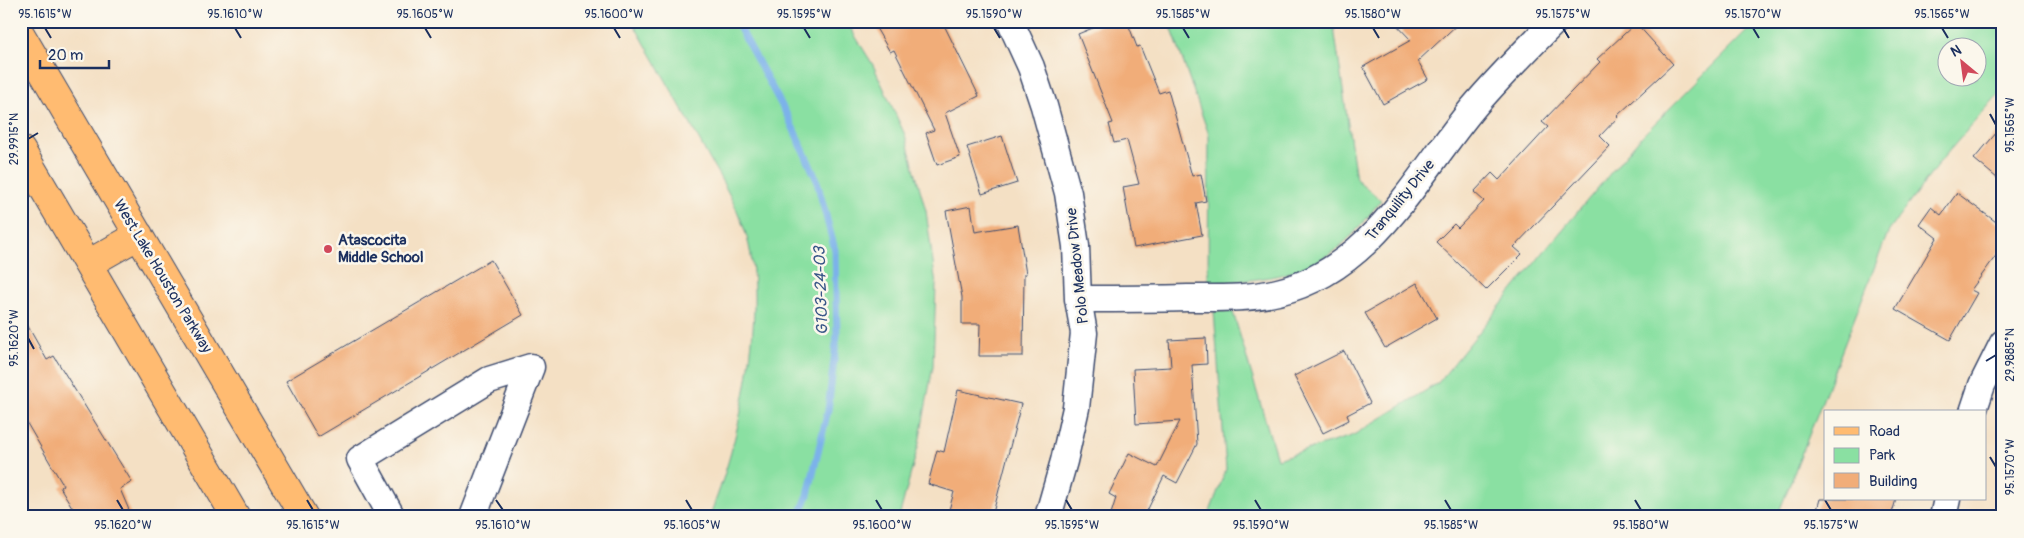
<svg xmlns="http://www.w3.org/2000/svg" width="2024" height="538" font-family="Pangolin,sans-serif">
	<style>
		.green { fill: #8ae0a2; stroke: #528880; fill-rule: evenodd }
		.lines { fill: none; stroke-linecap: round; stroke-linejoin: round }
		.stream { stroke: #7bb2ea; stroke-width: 7 }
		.building { fill: #f1ad79 }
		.minor-casing { stroke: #3c4a6d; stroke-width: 29 }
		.major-casing { stroke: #3c4a6d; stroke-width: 30 }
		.minor { stroke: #fff; stroke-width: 26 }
		.major { stroke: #ffbb71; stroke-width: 28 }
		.ticks { fill: none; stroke: #1b2f5e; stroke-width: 2 }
		.poi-dot { fill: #d1495b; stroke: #fbf7ec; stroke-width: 2 }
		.labels { text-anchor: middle; stroke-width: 5; stroke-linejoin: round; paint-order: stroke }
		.street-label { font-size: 15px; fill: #1b2f5e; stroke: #fbf7ec }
		.poi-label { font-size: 15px; font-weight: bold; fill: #1b2f5e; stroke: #fbf7ec; text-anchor: start }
		.water-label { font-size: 16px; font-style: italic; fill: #385688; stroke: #fbf7ec }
		.neatline { fill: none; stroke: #1b2f5e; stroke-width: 2 }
		.ticks-label { font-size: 12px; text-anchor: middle; fill: #1b2f5e }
	</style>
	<rect width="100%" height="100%" fill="#fbf7ec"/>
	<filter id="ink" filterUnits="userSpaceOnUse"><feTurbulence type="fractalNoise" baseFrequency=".02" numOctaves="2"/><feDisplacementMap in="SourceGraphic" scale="10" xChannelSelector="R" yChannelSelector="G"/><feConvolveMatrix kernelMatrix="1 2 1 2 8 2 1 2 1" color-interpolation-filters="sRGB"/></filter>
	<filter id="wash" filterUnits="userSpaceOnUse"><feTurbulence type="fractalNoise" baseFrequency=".0096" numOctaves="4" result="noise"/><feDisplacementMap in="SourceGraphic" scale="20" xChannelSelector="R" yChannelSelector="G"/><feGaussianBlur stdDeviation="1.12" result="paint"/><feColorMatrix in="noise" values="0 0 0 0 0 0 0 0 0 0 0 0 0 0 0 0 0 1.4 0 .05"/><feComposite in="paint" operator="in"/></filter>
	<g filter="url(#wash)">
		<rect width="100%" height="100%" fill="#f4e0c4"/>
		<path class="green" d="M 632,21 L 846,21 L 873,65 L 905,135 L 926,211 L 936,285 L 933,366 L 919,443 L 899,517 L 709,517 C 739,446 770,305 745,231 C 737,207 723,182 710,160 C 685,113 658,67 632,21 Z
			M 1169,21 L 1333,21 L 1356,179 L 1381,200 C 1372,211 1364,223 1354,233 C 1312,277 1265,280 1208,283 L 1209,135 Z
			M 1757,21 L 2003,21 L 2003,89 L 1943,158 L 1889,230 L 1777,517 L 1208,517 L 1226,469 L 1214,311 L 1233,312 L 1277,459 L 1352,436 L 1438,383 L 1542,254 L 1641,137 ZM 1946,48 L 1976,48 L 1976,78 L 1946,78 Z"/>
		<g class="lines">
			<path class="stream" d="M 736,21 L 788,117 L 816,178 L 835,250 L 837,335 L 828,410 L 808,495 L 799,517"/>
		</g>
		<g id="blocks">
			<path class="building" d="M 872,21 L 942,21 L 979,96 L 945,113 L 960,157 L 937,165 L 926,133 L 934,130 L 894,50 L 890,52 Z
				M 1110,21 L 1127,21 L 1137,47 L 1140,46 L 1159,93 L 1168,90 L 1192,176 L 1201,174 L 1206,201 L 1196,203 L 1202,235 L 1134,248 L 1123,187 L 1139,184 L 1127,140 L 1114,143 L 1109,124 L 1113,123 L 1078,34 Z
				M 1393,21 L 1461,21 L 1418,61 L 1428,79 L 1383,104 L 1363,67 L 1411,40 Z
				M 1636,23 L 1673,64 L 1617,116 L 1618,117 L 1600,136 L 1610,146 L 1514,247 L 1522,254 L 1486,290 L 1436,242 L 1454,224 L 1458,228 L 1484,201 L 1474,192 L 1492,173 L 1499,180 L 1548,127 L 1542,122 L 1600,62 L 1597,59 Z
				M 2003,125 L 2003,183 L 1974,159 Z
				M 1002,136 L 1017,183 L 982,194 L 967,147 Z
				M 1957,193 L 2003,227 L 2003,246 L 1971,290 L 1977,293 L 1950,340 L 1895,309 L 1937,238 L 1919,224 L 1931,207 L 1941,215 Z
				M 971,206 L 975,232 L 1018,225 L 1026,274 L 1024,274 L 1023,356 L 979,356 L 980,324 L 962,324 L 962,297 L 946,211 Z
				M 491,260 L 523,315 L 318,437 L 286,381 Z
				M 1417,283 L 1437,318 L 1385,348 L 1365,313 Z
				M 21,314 L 47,360 L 54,356 L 132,482 L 120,489 L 132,517 L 78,517 L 60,487 L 63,485 L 21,413 Z
				M 1206,338 L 1207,364 L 1192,365 L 1197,444 L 1177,483 L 1164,476 L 1144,517 L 1110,517 L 1116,498 L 1109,494 L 1129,453 L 1157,467 L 1180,421 L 1136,424 L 1133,369 L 1171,367 L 1169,340 Z
				M 1344,351 L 1370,403 L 1347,415 L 1349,420 L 1323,433 L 1294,376 Z
				M 958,390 L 1021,404 L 992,517 L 947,517 L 954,492 L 928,484 L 937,450 L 944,452 Z
				M 1820,499 L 1896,499 L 1891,517 L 1815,517 Z"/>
		</g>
	</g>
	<g filter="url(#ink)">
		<use href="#blocks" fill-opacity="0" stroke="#3c4a6d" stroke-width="1"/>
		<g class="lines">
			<g class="minor-casing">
				<path id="minor" d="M 1010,21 L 1031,67 L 1044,106 L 1068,193 L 1076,246 L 1078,299 L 1084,333 L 1076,408 L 1064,461 L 1048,517
					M 1078,299 C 1115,299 1151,299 1188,298 C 1218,298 1249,299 1278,292 C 1371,270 1416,177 1472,109 C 1498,78 1526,50 1555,21
					M 1973,412 L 1982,385 L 2003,343
					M 392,517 L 360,459 L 489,380 L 531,367 L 473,517
					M 1943,517 L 1947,499"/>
			</g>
			<g class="major-casing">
				<path id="major" d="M 21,35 L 304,517
					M 21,150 L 236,517
					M 88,264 L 139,235"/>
			</g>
			<use href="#minor" class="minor"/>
			<use href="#major" class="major"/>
		</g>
	</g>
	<path class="ticks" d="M 45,28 L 51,38M 235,28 L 241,38M 425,28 L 431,38M 614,28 L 620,38M 804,28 L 810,38M 994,28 L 1000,38M 1183,28 L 1189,38M 1373,28 L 1379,38M 1563,28 L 1569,38M 1753,28 L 1759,38M 1942,28 L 1948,38M 1990,114 L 1996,125M 28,139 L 38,133M 28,338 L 34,349M 1986,361 L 1996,355M 1990,457 L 1996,467M 117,500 L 123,510M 307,500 L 313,510M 496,500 L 503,510M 686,500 L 692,510M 876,500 L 882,510M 1066,500 L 1072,510M 1255,500 L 1261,510M 1445,500 L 1451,510M 1635,500 L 1641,510M 1825,500 L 1831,510"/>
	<circle class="poi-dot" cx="328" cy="249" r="5"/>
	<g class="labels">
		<g class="street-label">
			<text transform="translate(1400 200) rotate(-51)" y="5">Tranquility Drive</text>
			<text transform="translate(1077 266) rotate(-96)" y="5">Polo Meadow Drive</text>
			<text transform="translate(163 276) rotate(59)" y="5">West Lake Houston Parkway</text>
		</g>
		<g class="poi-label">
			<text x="338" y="245">Atascocita<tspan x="338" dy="17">Middle School</tspan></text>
		</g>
		<g class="water-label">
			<text transform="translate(820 291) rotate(-92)" y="6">G103-24-03</text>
		</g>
	</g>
	<rect width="2024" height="538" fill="none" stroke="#fbf7ec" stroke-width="55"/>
	<rect x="1824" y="410" width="162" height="90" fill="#fbf7ec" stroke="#a1a7b3"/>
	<rect x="1834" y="427" width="25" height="8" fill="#ffbb71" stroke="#a1a7b3"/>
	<text x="1869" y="436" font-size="15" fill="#1b2f5e">Road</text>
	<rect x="1834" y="448" width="25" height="15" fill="#8ae0a2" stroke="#a1a7b3"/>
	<text x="1869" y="460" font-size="15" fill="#1b2f5e">Park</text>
	<rect x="1834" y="473" width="25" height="15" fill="#f1ad79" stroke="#a1a7b3"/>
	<text x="1869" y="486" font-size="15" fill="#1b2f5e">Building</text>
	<g transform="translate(1962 62) rotate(331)"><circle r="24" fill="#fbf7ec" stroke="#a1a7b3"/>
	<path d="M0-4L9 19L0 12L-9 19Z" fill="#d1495b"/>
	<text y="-8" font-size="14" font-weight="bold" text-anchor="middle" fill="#1b2f5e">N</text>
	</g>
	<path d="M40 60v8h69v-8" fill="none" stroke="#1b2f5e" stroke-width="2.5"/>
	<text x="48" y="60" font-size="15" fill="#1b2f5e" stroke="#fbf7ec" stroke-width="4" paint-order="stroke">20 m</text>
	<rect x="28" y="28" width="1968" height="482" class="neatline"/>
	<g class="ticks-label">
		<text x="45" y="18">95.1615°W</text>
		<text x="235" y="18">95.1610°W</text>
		<text x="425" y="18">95.1605°W</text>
		<text x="614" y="18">95.1600°W</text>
		<text x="804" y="18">95.1595°W</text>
		<text x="994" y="18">95.1590°W</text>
		<text x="1183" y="18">95.1585°W</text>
		<text x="1373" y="18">95.1580°W</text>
		<text x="1563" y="18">95.1575°W</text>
		<text x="1753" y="18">95.1570°W</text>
		<text x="1942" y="18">95.1565°W</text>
		<text transform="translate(2010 125) rotate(-90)" y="4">95.1565°W</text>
		<text transform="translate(14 139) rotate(-90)" y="4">29.9915°N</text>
		<text transform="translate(14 338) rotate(-90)" y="4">95.1620°W</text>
		<text transform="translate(2010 355) rotate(-90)" y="4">29.9885°N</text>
		<text transform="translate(2010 467) rotate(-90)" y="4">95.1570°W</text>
		<text x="123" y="529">95.1620°W</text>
		<text x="313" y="529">95.1615°W</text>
		<text x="503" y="529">95.1610°W</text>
		<text x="692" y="529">95.1605°W</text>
		<text x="882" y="529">95.1600°W</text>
		<text x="1072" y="529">95.1595°W</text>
		<text x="1261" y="529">95.1590°W</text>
		<text x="1451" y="529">95.1585°W</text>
		<text x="1641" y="529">95.1580°W</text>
		<text x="1831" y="529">95.1575°W</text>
	</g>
</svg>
